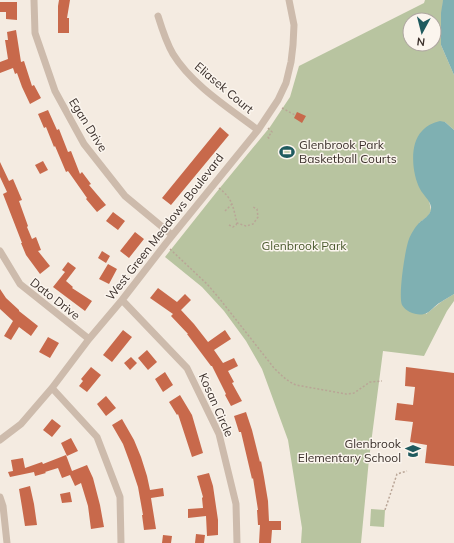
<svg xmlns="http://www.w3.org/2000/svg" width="454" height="543" font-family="Mulish,sans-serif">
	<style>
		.green { fill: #b8c4a0; fill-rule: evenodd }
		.water { fill: #7fb0b2 }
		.building { fill: #c8694b }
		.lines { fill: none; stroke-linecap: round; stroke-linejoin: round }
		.path { stroke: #b9a596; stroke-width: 1.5; stroke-dasharray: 2 2; stroke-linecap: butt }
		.street { stroke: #cdbbac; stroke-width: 7 }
		.labels { text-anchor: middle; stroke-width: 3; stroke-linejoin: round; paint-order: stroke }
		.street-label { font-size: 12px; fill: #3b302b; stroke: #fbf5ee }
		.poi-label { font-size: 12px; fill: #3b302b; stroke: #fbf5ee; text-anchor: start }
		.park-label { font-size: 12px; fill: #4a5a2e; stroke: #fbf5ee }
	</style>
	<rect width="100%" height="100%" fill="#f4ebe1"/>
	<path class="green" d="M 425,0 L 443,0 L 441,45 L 454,75 L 454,130 L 445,122 L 429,200 L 431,211 L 428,216 L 419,223 L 426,314 L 441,302 L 454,294 L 454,301 L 447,311 L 424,356 L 383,351 L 369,459 L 361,543 L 301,543 L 302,528 L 288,440 L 262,369 L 246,341 L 224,311 L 202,287 L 165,257 L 219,189 L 270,127 L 290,97 L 299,66 L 424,3 ZM 410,20 L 434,20 L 434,44 L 410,44 Z
		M 371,509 L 385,510 L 384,527 L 370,526 Z"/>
	<path class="water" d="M 443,0 L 454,0 L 454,75 L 441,45 L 441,13 Z
		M 440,121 L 445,122 L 454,130 L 454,294 C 450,297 445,299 441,302 C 435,305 430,313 424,314 C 417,316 406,312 402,305 C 398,296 405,249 409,239 C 411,234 415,227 419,223 C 423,219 432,215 431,207 C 430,200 423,195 420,189 C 412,174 409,144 422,131 C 427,125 433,123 440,121 Z"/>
	<path class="building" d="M 59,0 L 70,0 L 67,18 L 69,18 L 69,33 L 58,33 L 58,6 Z
		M 0,2 L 17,2 L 17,20 L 6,19 L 6,12 L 0,12 Z
		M 16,30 L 21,62 L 24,61 L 32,86 L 34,85 L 41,98 L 30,104 L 22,87 L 17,73 L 15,74 L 13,68 L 0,73 L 0,62 L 8,59 L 5,40 L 8,40 L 7,32 Z
		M 48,110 L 57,130 L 59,129 L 68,152 L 71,151 L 80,174 L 82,172 L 91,184 L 89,185 L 106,205 L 97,212 L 86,199 L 87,198 L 68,171 L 66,172 L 55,146 L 54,147 L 46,127 L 44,128 L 38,114 Z
		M 297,112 L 306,116 L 302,123 L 294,118 Z
		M 220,127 L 229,135 L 171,205 L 162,198 Z
		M 43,161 L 48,170 L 40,174 L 35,165 Z
		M 0,162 L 9,181 L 13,179 L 22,200 L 19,201 L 28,226 L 27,227 L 32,239 L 36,237 L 41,250 L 38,251 L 50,266 L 40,274 L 26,255 L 21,243 L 22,243 L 3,194 L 7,192 L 0,177 Z
		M 113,212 L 125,221 L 118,230 L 106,221 Z
		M 135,232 L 144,239 L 129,258 L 120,251 Z
		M 102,251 L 110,256 L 106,263 L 98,258 Z
		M 68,262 L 76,268 L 66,281 L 73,287 L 72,288 L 92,301 L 85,311 L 53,287 L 65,272 L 62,270 Z
		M 108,264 L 117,269 L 109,284 L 99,279 Z
		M 158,288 L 177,302 L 185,294 L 191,300 L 181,310 L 194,324 L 208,342 L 225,330 L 231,339 L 214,350 L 223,363 L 234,358 L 238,366 L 228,371 L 234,382 L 232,383 L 242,401 L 231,406 L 225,395 L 226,394 L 212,366 L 211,366 L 187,334 L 188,334 L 171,316 L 173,314 L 150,298 Z
		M 0,289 L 6,298 L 19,310 L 19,311 L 38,326 L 31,336 L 19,327 L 11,340 L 4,336 L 13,321 L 0,309 Z
		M 123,330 L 132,337 L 112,362 L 103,355 Z
		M 48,337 L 59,343 L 50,358 L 39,352 Z
		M 147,350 L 157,362 L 148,370 L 138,358 Z
		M 131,357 L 137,363 L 130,370 L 124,363 Z
		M 91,367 L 101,375 L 87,392 L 79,386 L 83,381 L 81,379 Z
		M 406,367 L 454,373 L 454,466 L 425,463 L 427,445 L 410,442 L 413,422 L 395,420 L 397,403 L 413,405 L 415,387 L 405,386 Z
		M 165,372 L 173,385 L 163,392 L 155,379 Z
		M 180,395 L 192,415 L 203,453 L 192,457 L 178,414 L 177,415 L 169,402 Z
		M 106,396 L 116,408 L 106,416 L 97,404 Z
		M 246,412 L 252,430 L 260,462 L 261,461 L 264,477 L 268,501 L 269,521 L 281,521 L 281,530 L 272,530 L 271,543 L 259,543 L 260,525 L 258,525 L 257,510 L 258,510 L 253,478 L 252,479 L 241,432 L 239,432 L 234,416 Z
		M 52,419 L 61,426 L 52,437 L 43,430 Z
		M 122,419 L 134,440 L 141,457 L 147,476 L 150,490 L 163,488 L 164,496 L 151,498 L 156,529 L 144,530 L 142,515 L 143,515 L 138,487 L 130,463 L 123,444 L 112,425 Z
		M 71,438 L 78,451 L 67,456 L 61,443 Z
		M 66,455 L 72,471 L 87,465 L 93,478 L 100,505 L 104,527 L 91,529 L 88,506 L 81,483 L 75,486 L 70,475 L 62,478 L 58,468 L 45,472 L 46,473 L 35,476 L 34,472 L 10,477 L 8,472 L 13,471 L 11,460 L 23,458 L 25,468 L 42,462 L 43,464 Z
		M 209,473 L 213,486 L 218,520 L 218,535 L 207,536 L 206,516 L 188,518 L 188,509 L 203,508 L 202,498 L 203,497 L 197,476 Z
		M 30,486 L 34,504 L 37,525 L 25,526 L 22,507 L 19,489 Z
		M 70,492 L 72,502 L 62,503 L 60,494 Z
		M 196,534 L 205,535 L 204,543 L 195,543 Z
		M 163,535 L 172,536 L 171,543 L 162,543 Z"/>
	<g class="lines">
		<path class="path" d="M 282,108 L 295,115
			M 268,128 L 272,132 L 268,137 L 270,140
			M 219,188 C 233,199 233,207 237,223 L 246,226 L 253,224 L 258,217 L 257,209 L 253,207
			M 225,211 L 233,203
			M 229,225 L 233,227 L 236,225 L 237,223
			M 170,249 L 207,284 L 219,298 L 274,368 C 281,375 287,381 296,385 L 346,394 L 354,393 L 370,382 L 382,381
			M 385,510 L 397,474 L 407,471"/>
		<path class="street" d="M 34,0 L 35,33 L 55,91 L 84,144 L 125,196 L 172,235
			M 158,16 C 162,29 166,42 173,54 C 192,85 229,108 258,130
			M 0,251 L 20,284 L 89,339
			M 122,300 L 187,368 L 219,434 L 236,504 L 237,543
			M 52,388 L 97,437 L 120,497 L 121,543
			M 0,440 L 21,424 L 52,388 L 89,339 L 122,300 L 167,242 L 258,130 L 278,100 L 286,83 L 291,62 L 293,45 L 294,25 L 289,0
			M 0,497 L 3,506 L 7,543"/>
	</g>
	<defs>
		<g id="stadium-bare" transform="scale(1.2)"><path d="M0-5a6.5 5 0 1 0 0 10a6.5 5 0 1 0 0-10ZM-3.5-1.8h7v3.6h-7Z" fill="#1f5a5e" stroke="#fbf5ee" stroke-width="2.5" paint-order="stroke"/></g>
		<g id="school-bare" transform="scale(1.2)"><path d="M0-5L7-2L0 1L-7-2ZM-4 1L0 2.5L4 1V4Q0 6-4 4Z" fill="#1f5a5e" stroke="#fbf5ee" stroke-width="2.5" paint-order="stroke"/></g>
	</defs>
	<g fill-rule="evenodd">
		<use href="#stadium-bare" x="287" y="152"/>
		<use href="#school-bare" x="413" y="451"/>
	</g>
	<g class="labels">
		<g class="street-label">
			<text transform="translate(224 88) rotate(40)" y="4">Eliasek Court</text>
			<text transform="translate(88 125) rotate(58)" y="4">Egan Drive</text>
			<text transform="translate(165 227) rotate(-52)" y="4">West Green Meadows Boulevard</text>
			<text transform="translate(55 299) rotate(38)" y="4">Dato Drive</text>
			<text transform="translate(216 405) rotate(66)" y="4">Kosan Circle</text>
		</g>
		<g class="poi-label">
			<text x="299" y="149">Glenbrook Park<tspan x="299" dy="14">Basketball Courts</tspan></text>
			<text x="401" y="448" text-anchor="end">Glenbrook<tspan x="401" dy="14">Elementary School</tspan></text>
		</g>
		<g class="park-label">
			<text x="304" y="250">Glenbrook Park</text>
		</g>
	</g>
	<g transform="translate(422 32) rotate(187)"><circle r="19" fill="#fbf5ee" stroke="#aea6a0"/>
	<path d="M0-3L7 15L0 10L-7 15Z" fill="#1f5a5e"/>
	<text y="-6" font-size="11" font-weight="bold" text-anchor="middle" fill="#3b302b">N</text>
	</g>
</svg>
